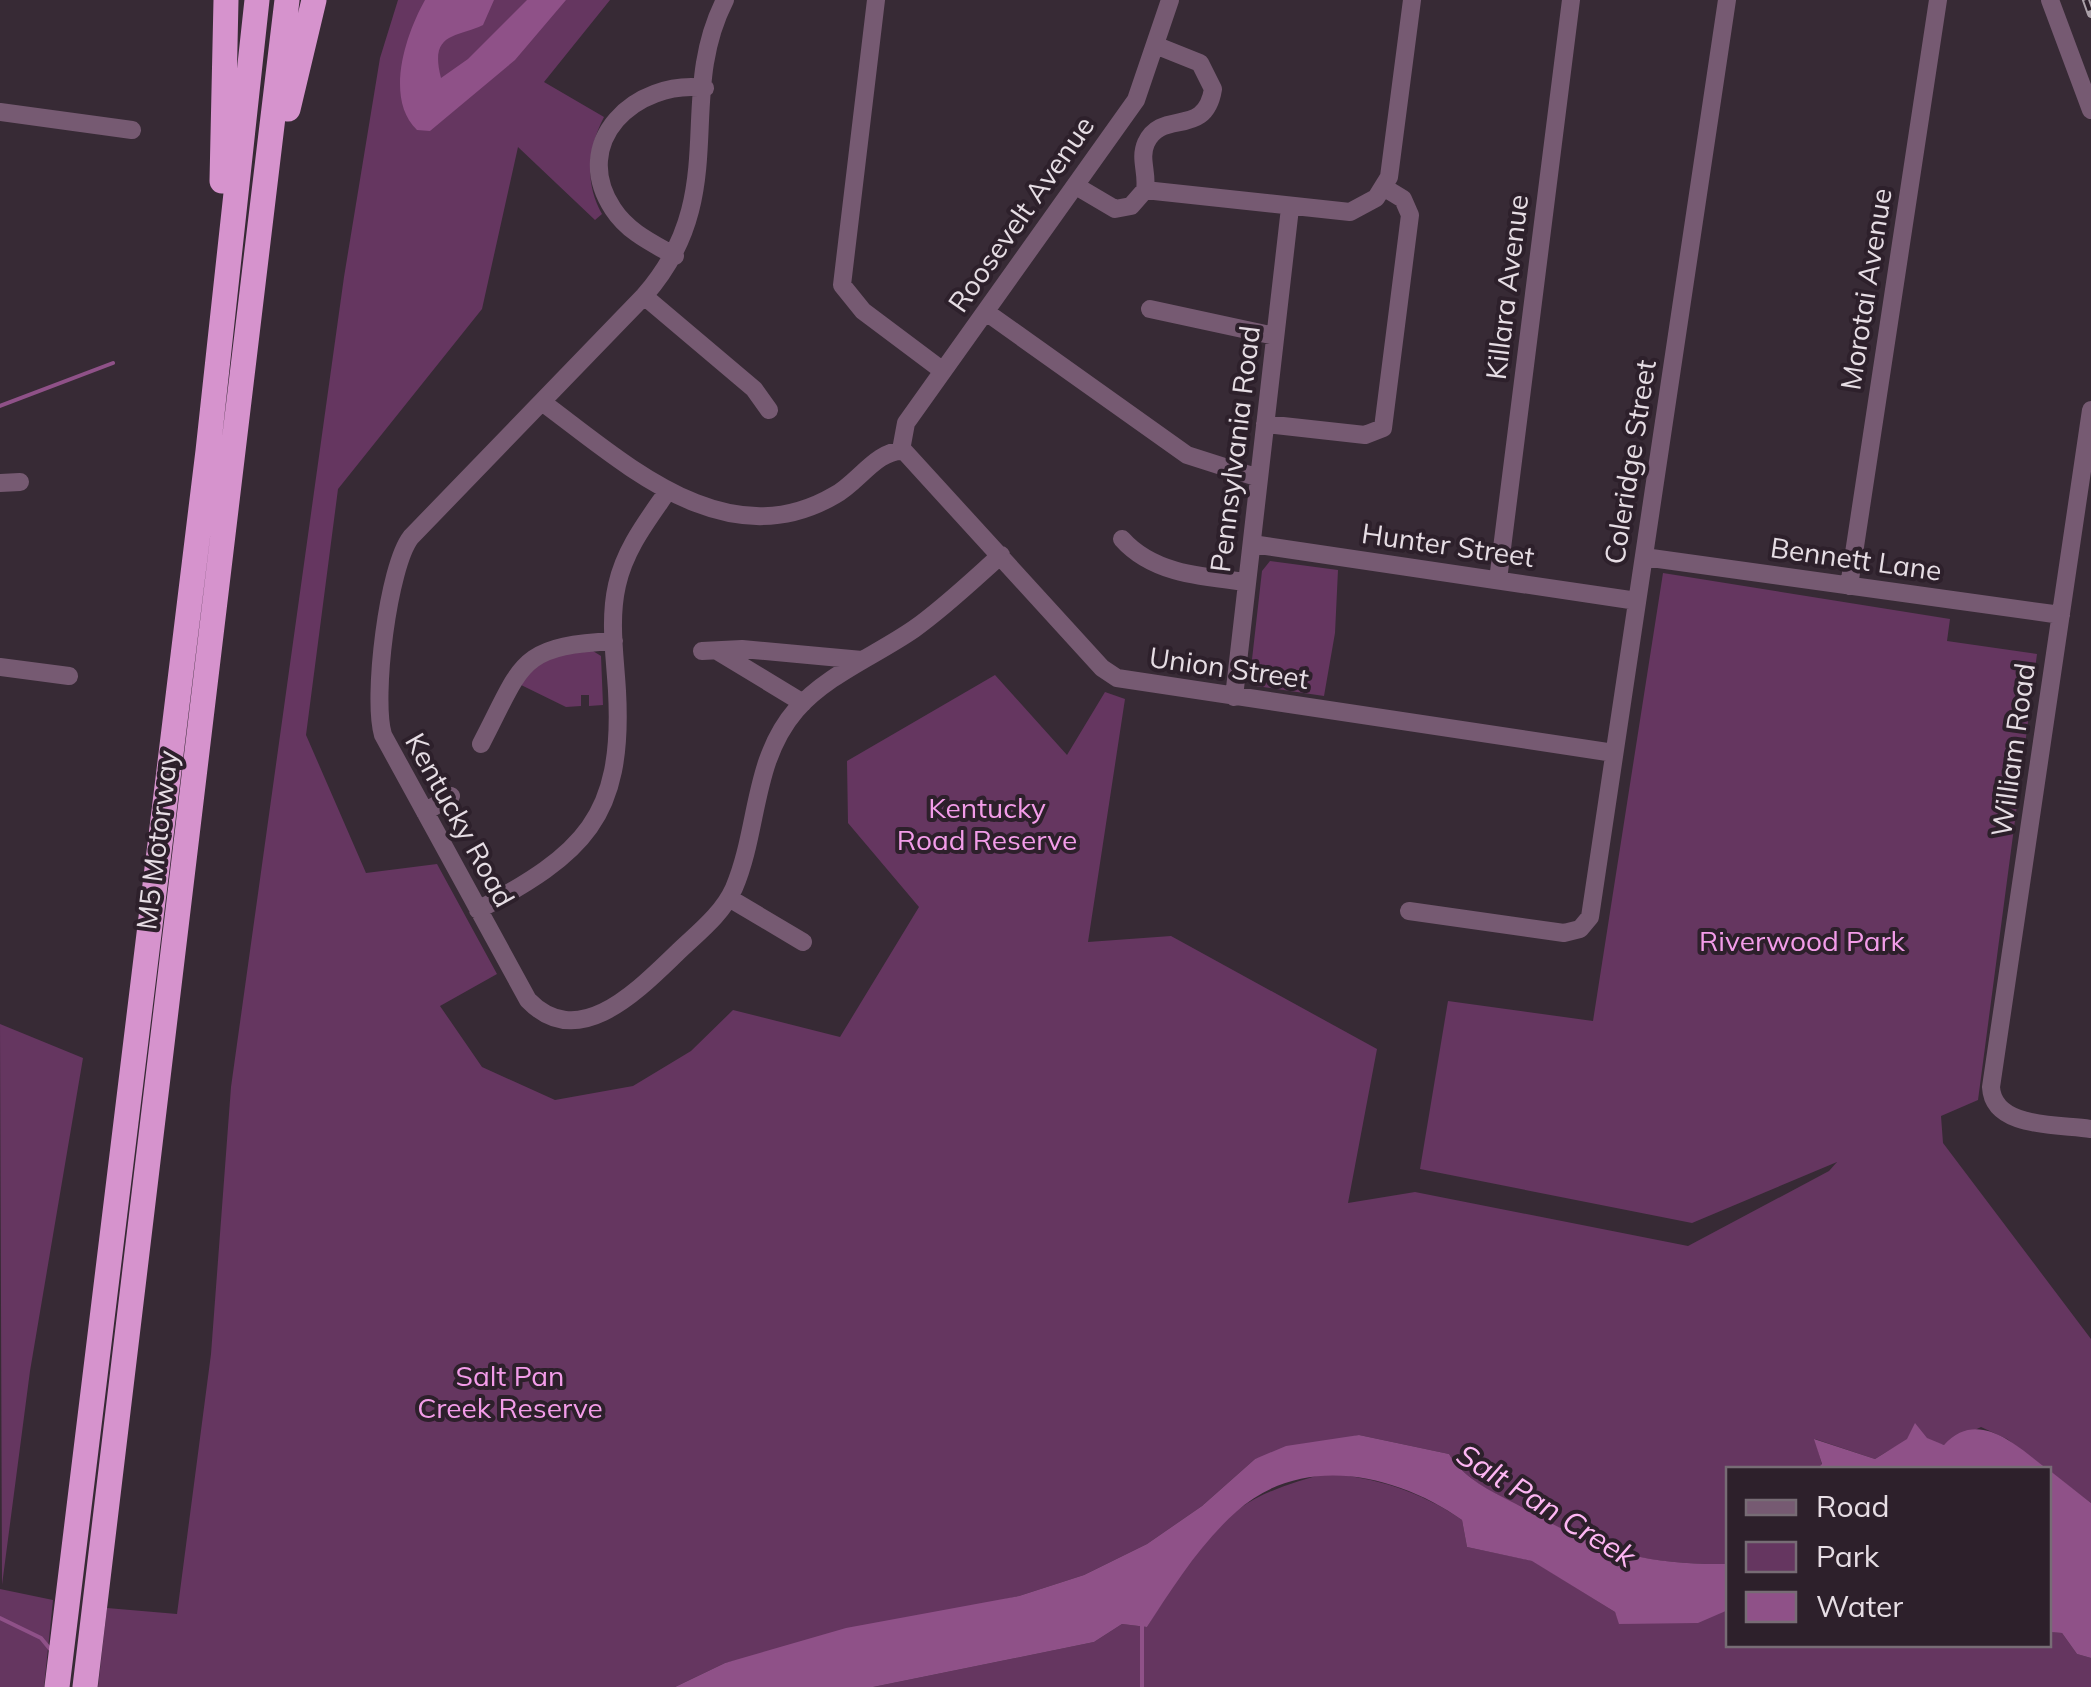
<svg xmlns="http://www.w3.org/2000/svg" width="2091" height="1687" font-family="Mulish,sans-serif">
	<style>
		.green { fill: #653660 }
		.water { fill: #8f5188 }
		.lines { fill: none; stroke-linecap: round; stroke-linejoin: round }
		.stream { stroke: #8f5188; stroke-width: 4 }
		.minor { stroke: #765a72; stroke-width: 18 }
		.highway { stroke: #d693cd; stroke-width: 25 }
		.rail-casing { stroke: #aaa0a8; stroke-width: 8 }
		.rail { stroke: #2d202b; stroke-width: 4; stroke-dasharray: 11; stroke-linecap: butt }
		.labels { text-anchor: middle; stroke-width: 8; stroke-linejoin: round; paint-order: stroke }
		.street-label { font-size: 28px; fill: #e6dde4; stroke: #2d202b }
		.park-label { font-size: 28px; fill: #f39ce9; stroke: #2d202b }
		.water-label { font-size: 30px; font-style: italic; fill: #fdb6f3; stroke: #2d202b }
	</style>
	<rect width="100%" height="100%" fill="#372a35"/>
	<path class="green" d="M 398,0 L 610,0 L 544,82 L 604,117 C 588,148 584,182 602,214 L 595,220 L 518,147 L 482,309 L 338,489 L 306,735 L 366,873 L 437,864 L 497,974 L 440,1006 L 482,1067 L 555,1100 L 633,1086 L 691,1051 L 733,1010 L 840,1037 L 919,907 L 848,823 L 847,761 L 995,675 L 1067,755 L 1105,692 L 1125,699 L 1088,942 L 1171,936 L 1377,1049 L 1348,1203 L 1415,1192 L 1688,1246 L 1829,1171 L 1837,1162 L 1692,1223 L 1420,1169 L 1448,1001 L 1593,1021 L 1663,573 L 1950,619 L 1947,641 L 2037,654 L 1978,1100 L 1941,1116 L 1943,1143 L 2091,1339 L 2091,1503 L 2007,1439 L 1981,1427 L 1944,1445 C 1914,1434 1900,1443 1875,1459 L 1815,1439 L 1822,1465 L 1817,1469 L 1728,1470 L 1728,1564 C 1637,1565 1594,1549 1516,1505 C 1490,1490 1465,1480 1449,1454 L 1359,1435 L 1255,1459 L 1202,1506 L 1147,1544 L 1084,1575 L 1019,1596 L 725,1663 L 675,1687 L 98,1687 L 107,1608 L 177,1614 L 211,1354 L 231,1087 L 344,277 L 380,58 Z
		M 1270,561 L 1338,570 L 1335,633 L 1324,696 L 1256,686 L 1250,677 L 1262,571 Z
		M 593,651 L 601,656 L 603,705 L 589,706 L 589,695 L 581,695 L 581,706 L 566,707 L 517,683 C 534,656 564,654 593,651 Z
		M 0,1024 L 83,1058 L 30,1371 L 2,1585 Z
		M 1326,1473 C 1377,1478 1420,1491 1462,1520 L 1467,1547 L 1533,1561 L 1615,1612 L 1620,1624 L 1728,1610 L 1728,1644 L 2048,1644 L 2049,1632 L 2062,1633 L 2077,1654 L 2091,1658 L 2091,1687 L 873,1687 L 1094,1642 L 1122,1624 L 1147,1627 C 1170,1590 1204,1535 1239,1509 C 1265,1490 1296,1482 1326,1473 Z
		M 0,1589 L 53,1600 L 44,1687 L 0,1687 Z"/>
	<path class="water" d="M 425,0 L 494,0 L 483,25 C 456,38 429,32 441,78 L 468,59 L 527,0 L 566,0 L 515,60 L 430,131 L 417,130 C 384,98 406,34 425,0 Z
		M 1915,1423 L 1927,1438 L 1944,1445 C 1978,1408 2016,1445 2047,1469 L 1817,1469 L 1822,1464 L 1814,1439 L 1875,1459 L 1907,1439 Z
		M 1359,1435 L 1449,1454 C 1465,1480 1490,1490 1516,1504 C 1595,1549 1637,1565 1728,1564 L 1728,1610 L 1698,1623 L 1619,1624 L 1615,1612 L 1532,1561 L 1467,1547 L 1462,1520 C 1397,1474 1302,1452 1236,1512 C 1200,1544 1173,1587 1147,1627 L 1122,1624 L 1094,1642 L 873,1687 L 675,1687 L 725,1663 L 846,1628 L 1019,1596 L 1084,1575 L 1147,1544 L 1202,1506 L 1255,1459 L 1286,1446 Z
		M 2049,1470 L 2091,1503 L 2091,1658 L 2077,1654 L 2062,1633 L 2049,1632 Z"/>
	<g class="lines">
		<path class="stream" d="M 0,406 L 113,363
			M 0,1618 L 41,1638 L 50,1649
			M 1142,1687 L 1142,1622"/>
		<path class="minor" d="M 725,0 C 674,100 733,195 644,296 L 411,537 C 388,566 372,699 383,735 L 528,1000 C 580,1054 641,987 680,950 C 699,932 723,913 734,888 C 759,829 752,761 796,710 C 828,674 875,656 914,629 C 945,607 973,580 1001,555
			M 876,0 L 842,285 L 863,311 L 943,371
			M 2050,0 L 2091,110
			M 1155,45 L 1200,63 L 1213,89 C 1205,139 1162,108 1146,143 C 1139,159 1148,173 1145,190 L 1350,212 L 1376,198 L 1389,177 L 1412,0
			M 0,112 L 132,130
			M 1076,186 L 1115,209 L 1131,206 L 1145,190
			M 675,256 C 652,243 628,232 613,209 C 569,142 635,79 705,88
			M 644,296 L 754,389 L 769,410
			M 1150,309 L 1275,336
			M 986,312 L 1187,455 L 1259,478
			M 542,402 C 626,464 726,559 835,495 C 858,483 877,449 904,451 L 1102,668 L 1117,678 L 1614,753
			M 2091,410 L 1991,1087 C 1993,1129 2059,1124 2091,1129
			M 1265,424 L 1365,435 L 1383,428 L 1410,215 L 1403,199 L 1385,188
			M 901,450 L 906,423 L 1136,100 L 1170,0
			M 0,483 L 20,482
			M 1122,539 C 1153,574 1203,577 1247,582
			M 1252,544 L 1637,601
			M 1644,557 L 2061,615
			M 1498,580 L 1571,0
			M 1849,586 L 1938,0
			M 702,651 L 742,649 L 862,660
			M 719,652 L 803,703
			M 0,667 L 69,676
			M 1234,697 L 1290,208
			M 481,744 C 523,664 517,646 614,641
			M 425,812 L 451,796
			M 729,898 L 803,942
			M 478,910 C 583,854 624,818 617,691 C 615,656 609,620 617,585 C 625,549 647,521 667,492
			M 1409,911 L 1564,933 L 1580,929 L 1590,917 L 1727,0"/>
		<path class="highway" d="M 288,109 L 314,0
			M 222,181 L 226,0
			M 57,1687 L 208,451 L 257,0
			M 85,1687 L 287,0"/>
		<g class="rail-casing">
			<path id="rail" d="M 2086,0 L 2091,14"/>
		</g>
		<use href="#rail" class="rail"/>
	</g>
	<g class="labels">
		<g class="street-label">
			<text transform="translate(1021 214) rotate(-55)" y="10">Roosevelt Avenue</text>
			<text transform="translate(1507 287) rotate(-83)" y="10">Killara Avenue</text>
			<text transform="translate(1866 289) rotate(-81)" y="10">Morotai Avenue</text>
			<text transform="translate(1235 449) rotate(-83)" y="10">Pennsylvania Road</text>
			<text transform="translate(1630 462) rotate(-81)" y="10">Coleridge Street</text>
			<text transform="translate(1448 545) rotate(8)" y="10">Hunter Street</text>
			<text transform="translate(1856 559) rotate(8)" y="10">Bennett Lane</text>
			<text transform="translate(1229 668) rotate(8)" y="10">Union Street</text>
			<text transform="translate(2013 750) rotate(-82)" y="10">William Road</text>
			<text transform="translate(460 820) rotate(61)" y="10">Kentucky Road</text>
			<text transform="translate(157 840) rotate(-83)" y="10">M5 Motorway</text>
		</g>
		<g class="park-label">
			<text x="987" y="818">Kentucky<tspan x="987" dy="32">Road Reserve</tspan></text>
			<text x="1802" y="951">Riverwood Park</text>
			<text x="510" y="1386">Salt Pan<tspan x="510" dy="32">Creek Reserve</tspan></text>
		</g>
		<g class="water-label">
			<text transform="translate(1546 1506) rotate(32)" y="10">Salt Pan Creek</text>
		</g>
	</g>
	<rect x="1726" y="1467" width="325" height="180" fill="#2d202b" stroke="#776c75" stroke-width="2.5"/>
	<rect x="1746" y="1500" width="50" height="15" fill="#765a72" stroke="#776c75" stroke-width="2.5"/>
	<text x="1816" y="1517" font-size="30" fill="#e6dde4">Road</text>
	<rect x="1746" y="1542" width="50" height="30" fill="#653660" stroke="#776c75" stroke-width="2.5"/>
	<text x="1816" y="1567" font-size="30" fill="#e6dde4">Park</text>
	<rect x="1746" y="1592" width="50" height="30" fill="#8f5188" stroke="#776c75" stroke-width="2.5"/>
	<text x="1816" y="1617" font-size="30" fill="#e6dde4">Water</text>
</svg>
